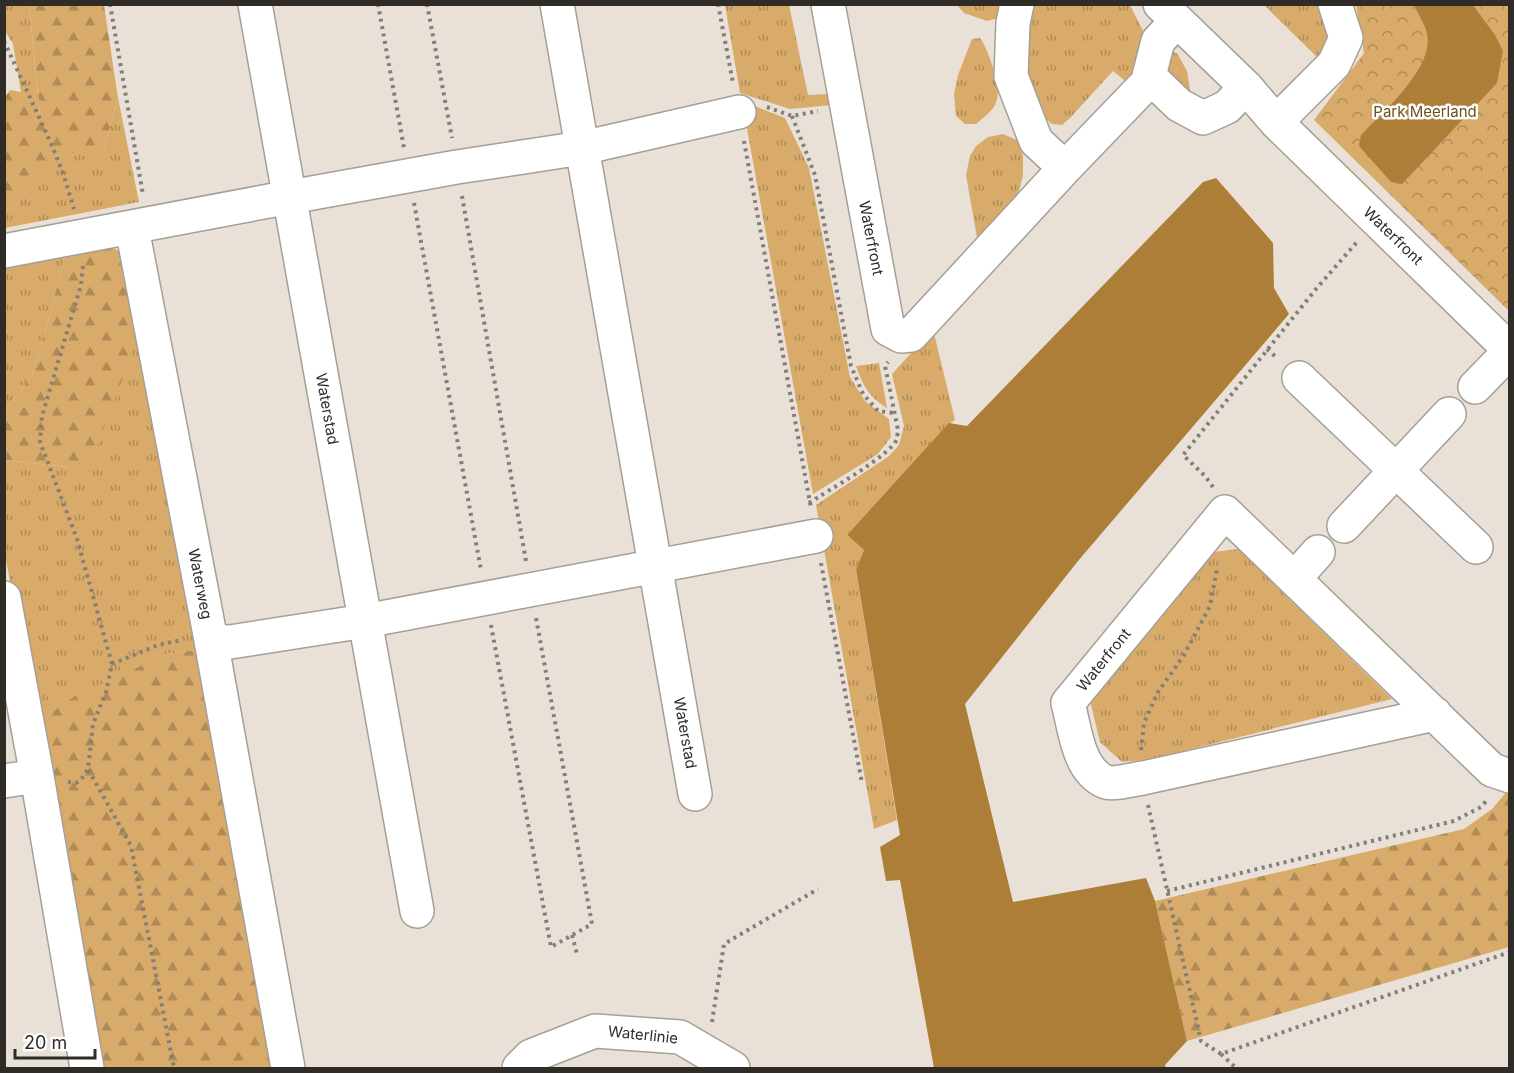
<svg xmlns="http://www.w3.org/2000/svg" width="1514" height="1073" font-family="Inter,sans-serif">
	<style>
		.grass { fill: url(#grass-tufts) }
		.forest { fill: url(#forest-firs) }
		.park { fill: url(#park-crowns) }
		.water { fill: #ac7e38 }
		.lines { fill: none; stroke-linecap: round; stroke-linejoin: round }
		.minor-casing { stroke: #a69f96; stroke-width: 36 }
		.path { stroke: #837e77; stroke-width: 4; stroke-dasharray: 3 4.5; stroke-linecap: butt }
		.minor { stroke: #fff; stroke-width: 33 }
		.labels { text-anchor: middle; stroke-width: 5; stroke-linejoin: round; paint-order: stroke }
		.park-label { font-size: 15px; fill: #704f1b; stroke: #fff }
		.street-label { font-size: 15px; fill: #2f2c28; stroke: #fff }
	</style>
	<defs>
		<pattern id="grass-tufts" width="24" height="20" patternUnits="userSpaceOnUse" patternTransform="scale(1.5)"><rect width="24" height="20" fill="#d8ab6a"/><path d="M3 7l-1-3M5 7V3M7 7l1-3M15 17l-1-3M17 17v-4M19 17l1-3" fill="none" stroke="#b08b57"/></pattern>
		<pattern id="forest-firs" width="22" height="20" patternUnits="userSpaceOnUse" patternTransform="scale(1.5)"><rect width="22" height="20" fill="#d8ab6a"/><path d="M5 1l3.5 6h-7zM16 11l3.5 6h-7z" fill="#b08b57"/></pattern>
		<pattern id="park-crowns" width="20" height="18" patternUnits="userSpaceOnUse" patternTransform="scale(1.5)"><rect width="20" height="18" fill="#d8ab6a"/><path d="M2 6a3 3 0 1 1 6 0M12 15a3 3 0 1 1 6 0" fill="none" stroke="#b08b57"/></pattern>
	</defs>
	<rect width="100%" height="100%" fill="#e9e1d7"/>
	<path class="grass" d="M 5,5 L 29,5 L 40,115 L 21,92 L 13,44 L 5,31 Z
		M 725,5 L 789,5 L 808,95 L 830,94 L 832,105 L 790,109 L 740,93 Z
		M 957,5 L 1004,5 L 1003,12 L 995,19 L 987,21 L 964,13 Z
		M 1028,5 L 1130,5 L 1143,31 L 1145,50 L 1130,85 L 1113,71 L 1070,118 L 1062,125 L 1052,124 L 1044,117 L 1023,81 Z
		M 1264,5 L 1328,5 L 1329,46 L 1321,61 Z
		M 980,38 C 987,47 997,77 998,88 C 999,92 997,99 996,103 C 993,111 983,118 976,124 L 965,124 L 956,116 L 954,94 L 958,75 L 972,39 Z
		M 1170,51 L 1177,53 L 1187,71 L 1192,102 L 1166,78 Z
		M 118,98 L 139,202 L 5,228 L 5,210 L 14,208 L 55,147 L 101,160 Z
		M 742,101 L 785,118 L 809,168 L 850,377 L 865,401 L 889,419 L 891,437 L 878,454 L 813,494 Z
		M 1003,134 L 1017,140 L 1023,155 L 1023,176 L 1015,203 L 979,249 L 966,175 L 970,156 L 976,146 L 988,137 Z
		M 66,251 L 50,314 L 32,375 L 5,411 L 5,261 Z
		M 142,328 L 202,649 L 167,654 L 130,672 L 37,724 L 5,555 L 4,460 L 66,467 Z
		M 933,329 L 955,420 L 949,424 L 847,535 L 864,550 L 856,571 L 897,820 L 874,829 L 816,505 L 889,456 L 899,445 L 904,426 L 892,374 Z
		M 879,363 L 887,408 C 869,397 863,386 856,366 Z
		M 1238,549 L 1392,699 L 1151,759 L 1122,762 L 1100,742 L 1089,696 L 1213,552 Z"/>
	<path class="forest" d="M 29,5 L 104,5 L 118,98 L 101,160 L 55,148 L 14,208 L 5,210 L 5,97 L 10,90 L 21,92 L 40,114 Z
		M 110,246 L 122,253 L 142,328 L 93,456 L 66,467 L 5,460 L 5,411 L 32,375 L 50,314 L 66,251 Z
		M 202,649 L 277,1068 L 100,1068 L 37,724 L 73,697 L 167,654 Z
		M 1509,789 L 1509,947 L 1187,1041 L 1155,901 L 1464,829 L 1492,809 Z"/>
	<path class="park" d="M 1356,5 L 1509,5 L 1509,311 L 1314,120 L 1364,53 Z"/>
	<path class="water" d="M 1414,5 L 1473,5 L 1495,35 L 1503,51 L 1497,83 L 1402,184 L 1391,182 L 1359,146 L 1361,135 C 1382,113 1435,67 1427,34 C 1425,24 1418,14 1414,5 Z
		M 1216,178 L 1273,243 L 1274,288 L 1289,314 L 1078,561 L 965,704 L 1013,902 L 1146,878 L 1155,901 L 1187,1041 L 1165,1065 L 1166,1068 L 934,1068 L 900,880 L 886,881 L 880,847 L 900,835 L 856,570 L 864,550 L 847,535 L 949,423 L 967,426 L 1203,182 Z"/>
	<g class="lines">
		<g class="minor-casing">
			<path id="minor" d="M 255,4 L 417,911
				M 557,4 L 695,794
				M 828,4 L 888,329 L 901,336 L 911,335 L 1065,168
				M 1017,4 L 1013,23 L 1011,76 L 1036,141 L 1065,168 L 1142,88
				M 1160,4 L 1246,87 L 1276,122 L 1510,350
				M 1177,21 L 1158,41 L 1149,76 L 1179,105 L 1203,118 L 1227,107 L 1246,87
				M 1276,122 L 1334,64 L 1346,38 L 1335,4
				M 132,228 L 210,635 L 288,1068
				M 4,251 L 290,197 L 457,167 L 582,148 L 739,112
				M 1299,378 L 1476,547
				M 1475,387 L 1510,351
				M 1344,526 L 1449,414
				M 1294,579 L 1318,552
				M 4,598 L 37,776 L 87,1068
				M 211,641 L 230,642 L 365,621 L 816,536
				M 1435,714 L 1143,778 C 1134,779 1113,785 1106,782 C 1078,771 1075,729 1068,703 L 1225,512 L 1492,770 L 1510,776
				M 4,781 L 37,776
				M 519,1068 L 531,1056 L 595,1031 L 680,1037 L 733,1068"/>
		</g>
		<path class="path" d="M 110,4 L 143,195
			M 378,4 L 404,148
			M 427,4 L 452,138
			M 718,4 L 733,83
			M 4,41 L 50,141 L 63,173 L 74,209
			M 767,107 L 792,116 L 818,111
			M 792,116 L 815,175 L 851,366 L 863,394 L 878,411 L 894,413
			M 744,141 L 811,508
			M 462,196 L 526,561
			M 414,203 L 481,570
			M 83,266 L 81,285 L 42,416 L 40,442 L 77,539 L 112,664 L 106,692 L 93,724 L 88,769 L 131,846 L 174,1068
			M 1267,349 L 1278,359
			M 1213,487 L 1205,476 L 1183,455 L 1316,289 L 1357,242
			M 809,503 C 827,491 890,456 897,439 C 897,437 898,432 898,430 L 885,366 L 888,362
			M 821,563 L 862,783
			M 491,625 L 551,947 L 592,924 L 536,618
			M 112,664 L 158,645 L 182,640
			M 1141,750 L 1144,723 L 1158,692 L 1184,655 L 1210,606 L 1217,569
			M 68,782 L 76,783 L 83,777 L 88,769
			M 1148,805 L 1201,1041 L 1221,1054 L 1510,952
			M 1167,891 L 1454,821 L 1481,807 L 1487,800
			M 572,935 L 577,954
			M 712,1022 L 724,944 L 818,889
			M 1221,1054 L 1236,1068"/>
		<use href="#minor" class="minor"/>
	</g>
	<g class="labels">
		<g class="park-label">
			<text x="1425" y="117">Park Meerland</text>
		</g>
		<g class="street-label">
			<text transform="translate(1393 236) rotate(44)" y="5">Waterfront</text>
			<text transform="translate(871 238) rotate(79)" y="5">Waterfront</text>
			<text transform="translate(327 409) rotate(80)" y="5">Waterstad</text>
			<text transform="translate(200 584) rotate(79)" y="5">Waterweg</text>
			<text transform="translate(1104 660) rotate(-51)" y="5">Waterfront</text>
			<text transform="translate(685 733) rotate(80)" y="5">Waterstad</text>
			<text transform="translate(643 1035) rotate(6)" y="5">Waterlinie</text>
		</g>
	</g>
	<rect width="1514" height="1073" fill="none" stroke="#2f2c28" stroke-width="12"/>
	<path d="M15 1049v9h80v-9" fill="none" stroke="#2f2c28" stroke-width="3"/>
	<text x="24" y="1049" font-size="18" fill="#2f2c28" stroke="#ffffff" stroke-width="4.5" paint-order="stroke">20 m</text>
</svg>
